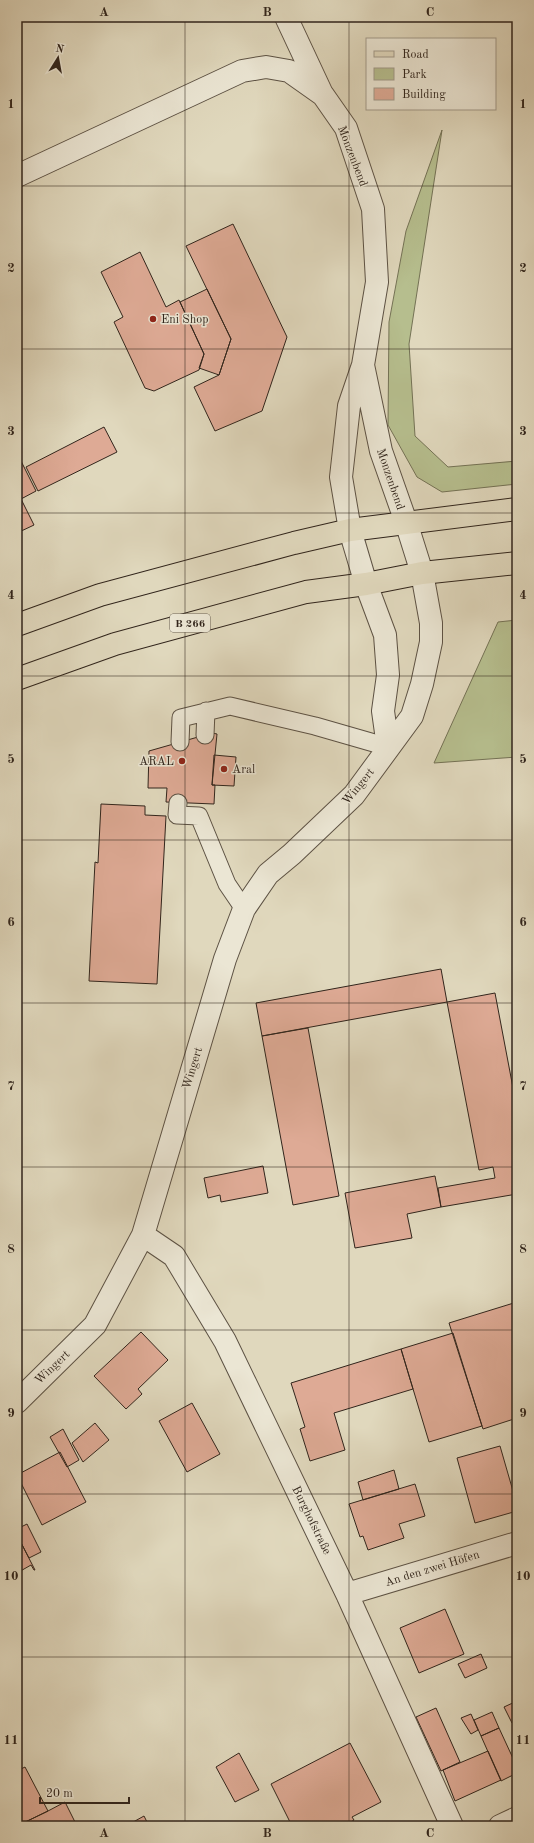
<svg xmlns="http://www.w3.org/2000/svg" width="534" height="1843" font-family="'Old Standard TT',serif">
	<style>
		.green { fill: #b6be8e; stroke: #747255 }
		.building { fill: #deaa95; stroke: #31251c }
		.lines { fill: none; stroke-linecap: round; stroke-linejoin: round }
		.lane-casing { stroke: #5d5244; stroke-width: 19 }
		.street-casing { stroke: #5d5244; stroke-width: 24 }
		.primary-casing { stroke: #31251c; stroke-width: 24 }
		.lane { stroke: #ebe6d4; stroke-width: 17 }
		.street { stroke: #ebe6d4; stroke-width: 22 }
		.primary { stroke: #e0d8bd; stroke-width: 22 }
		.grid { fill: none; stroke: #31251c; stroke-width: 1; stroke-opacity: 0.55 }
		.poi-dot { fill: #8f2418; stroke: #ebe6d4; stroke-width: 1.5 }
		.labels { text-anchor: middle; stroke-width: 3; stroke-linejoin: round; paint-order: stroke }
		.shield { fill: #ebe6d4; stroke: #695f53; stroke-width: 1 }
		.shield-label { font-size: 11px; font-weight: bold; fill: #31251c }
		.street-label { font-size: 12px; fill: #31251c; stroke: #ebe6d4 }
		.poi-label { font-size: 12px; fill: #31251c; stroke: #ebe6d4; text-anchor: start }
		.neatline { fill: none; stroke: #31251c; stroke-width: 1.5 }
		.grid-label { font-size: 13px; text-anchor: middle; font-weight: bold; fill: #31251c }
	</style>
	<rect width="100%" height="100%" fill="#e0d8bd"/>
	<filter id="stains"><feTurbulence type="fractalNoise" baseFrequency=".005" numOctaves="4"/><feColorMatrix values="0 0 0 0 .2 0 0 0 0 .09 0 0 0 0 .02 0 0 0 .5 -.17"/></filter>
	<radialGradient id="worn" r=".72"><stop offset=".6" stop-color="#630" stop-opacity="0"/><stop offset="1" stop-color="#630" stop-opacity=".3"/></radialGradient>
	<path class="green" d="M 442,130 L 409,344 L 415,436 L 448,467 L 517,461 L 517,484 L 442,492 L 417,477 L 388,425 L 389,322 L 406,231 Z
		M 517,620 L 517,757 L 434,763 L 498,622 Z"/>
	<path class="building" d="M 233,224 L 287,337 L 262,411 L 215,431 L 194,387 L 219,375 L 231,339 L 186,246 Z
		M 140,252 L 166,307 L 179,300 L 204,354 L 199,370 L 154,391 L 145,388 L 114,322 L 123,317 L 101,272 Z
		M 207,289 L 231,339 L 219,375 L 199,368 L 204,354 L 180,302 Z
		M 104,427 L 117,452 L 38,491 L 26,467 Z
		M 17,453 L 36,491 L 21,499 L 34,525 L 17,533 Z
		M 212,733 L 217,734 L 212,785 L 215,785 L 214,804 L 166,802 L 167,788 L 148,788 L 149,751 Z
		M 214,755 L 236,757 L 234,786 L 212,785 Z
		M 101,804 L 145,806 L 145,815 L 166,816 L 157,984 L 89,981 L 95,862 L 98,863 Z
		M 441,969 L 447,1002 L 262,1036 L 256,1003 Z
		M 495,993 L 517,1109 L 517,1163 L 513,1164 L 517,1180 L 517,1194 L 441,1207 L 438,1188 L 495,1178 L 493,1167 L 479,1170 L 447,1002 Z
		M 308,1028 L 339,1196 L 293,1205 L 262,1036 Z
		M 263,1166 L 268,1193 L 221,1202 L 220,1195 L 208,1198 L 204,1178 Z
		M 435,1176 L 441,1207 L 407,1214 L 412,1238 L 355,1248 L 345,1193 Z
		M 517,1302 L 517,1418 L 483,1429 L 449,1323 Z
		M 141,1332 L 168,1360 L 138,1389 L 142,1394 L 126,1409 L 94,1376 Z
		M 453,1333 L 482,1426 L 429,1442 L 401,1349 Z
		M 401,1349 L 413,1389 L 334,1413 L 345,1450 L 310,1461 L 300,1429 L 305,1427 L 291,1383 Z
		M 192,1403 L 220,1454 L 187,1472 L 159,1421 Z
		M 95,1423 L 109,1440 L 83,1462 L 72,1443 Z
		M 63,1429 L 79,1460 L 67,1467 L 50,1437 Z
		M 500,1446 L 517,1505 L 517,1511 L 475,1523 L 457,1458 Z
		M 60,1452 L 86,1502 L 42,1525 L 17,1475 Z
		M 394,1470 L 399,1489 L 363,1500 L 358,1482 Z
		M 415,1484 L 425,1516 L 399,1524 L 404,1538 L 368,1550 L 363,1536 L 360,1537 L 349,1504 Z
		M 27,1524 L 41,1552 L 29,1558 L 17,1535 L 17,1529 Z
		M 17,1535 L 35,1570 L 34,1570 L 31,1565 L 17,1573 Z
		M 445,1609 L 464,1654 L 419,1673 L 400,1628 Z
		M 481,1654 L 487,1668 L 465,1678 L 458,1664 Z
		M 517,1701 L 517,1721 L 512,1723 L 504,1707 Z
		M 436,1708 L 460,1762 L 441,1771 L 416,1717 Z
		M 492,1712 L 499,1728 L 481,1736 L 474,1720 Z
		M 471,1714 L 478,1730 L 471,1734 L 461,1718 Z
		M 499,1728 L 517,1767 L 517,1773 L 501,1781 L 481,1736 Z
		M 350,1743 L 381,1802 L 352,1817 L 354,1820 L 344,1826 L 292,1826 L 271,1784 Z
		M 488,1751 L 501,1780 L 455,1801 L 443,1770 Z
		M 239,1753 L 259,1790 L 235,1802 L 216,1767 Z
		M 25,1767 L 48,1811 L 17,1826 L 17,1771 Z
		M 65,1802 L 77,1826 L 17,1826 L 48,1811 Z
		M 144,1816 L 149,1826 L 126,1826 Z"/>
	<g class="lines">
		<g class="lane-casing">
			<path id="lane" d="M 205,735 L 206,711
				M 180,742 L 181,718 L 230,706 L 315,726 L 388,747
				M 178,803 L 177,815 L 199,816 L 227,884 L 244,909"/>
		</g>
		<g class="street-casing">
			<path id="street" d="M 286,17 L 322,94
				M 17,176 L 242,71 L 266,67 L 289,71 L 323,95 L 346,128 L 373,209 L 377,282 L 363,365 L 349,406 L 341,477 L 350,530 L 366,584 L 385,635 L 388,675 L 383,711 L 388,747
				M 143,1235 L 174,1256 L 225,1341 L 347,1594 L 452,1826
				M 17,1402 L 95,1325 L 143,1235 L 225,959 L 244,909 L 268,874 L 292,854 L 354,795 L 412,716 L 422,684 L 431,642 L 431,623 L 422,573 L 406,522 L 381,451 L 363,365
				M 347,1594 L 517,1543
				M 500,1826 L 517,1818"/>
		</g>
		<g class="primary-casing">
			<path id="primary" d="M 17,625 L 100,595 L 294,543 L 350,530 L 517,509
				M 17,679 L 115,644 L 306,592 L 366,584 L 422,573 L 517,563"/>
		</g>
		<use href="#lane" class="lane"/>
		<use href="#street" class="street"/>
		<use href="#primary" class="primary"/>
	</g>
	<path class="grid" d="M 185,17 L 185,1826M 349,17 L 349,1826M 17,186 L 517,186M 17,349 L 517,349M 17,513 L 517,513M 17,676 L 517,676M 17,840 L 517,840M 17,1003 L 517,1003M 17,1167 L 517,1167M 17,1330 L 517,1330M 17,1494 L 517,1494M 17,1657 L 517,1657"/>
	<g class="poi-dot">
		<circle cx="153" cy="319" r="4"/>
		<circle cx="182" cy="761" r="4"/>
		<circle cx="224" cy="769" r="4"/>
	</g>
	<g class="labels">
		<rect class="shield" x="170" y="614" width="40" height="18" rx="3"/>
		<g class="shield-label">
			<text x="190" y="627">B 266</text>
		</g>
		<g class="street-label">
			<text transform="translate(353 156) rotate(69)" y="4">Monzenbend</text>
			<text transform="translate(391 479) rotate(71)" y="4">Monzenbend</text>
			<text transform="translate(358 786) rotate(-51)" y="4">Wingert</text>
			<text transform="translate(192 1068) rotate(-73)" y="4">Wingert</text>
			<text transform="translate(52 1367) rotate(-44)" y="4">Wingert</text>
			<text transform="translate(312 1520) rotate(64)" y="4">Burghofstraße</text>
			<text transform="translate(432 1568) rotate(-17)" y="4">An den zwei Höfen</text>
		</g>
		<g class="poi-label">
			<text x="161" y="323">Eni Shop</text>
			<text x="174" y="765" text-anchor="end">ARAL</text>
			<text x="232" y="773">Aral</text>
		</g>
	</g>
	<rect width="534" height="1843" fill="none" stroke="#e0d8bd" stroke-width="44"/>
	<rect x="366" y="38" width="130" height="72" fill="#ebe6d4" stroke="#a1998a"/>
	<rect x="374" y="51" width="20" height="6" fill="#e0d8bd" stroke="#a1998a"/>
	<text x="402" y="58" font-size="12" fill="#31251c">Road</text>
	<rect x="374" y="68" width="20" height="12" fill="#b6be8e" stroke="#a1998a"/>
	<text x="402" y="78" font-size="12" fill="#31251c">Park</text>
	<rect x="374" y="88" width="20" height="12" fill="#deaa95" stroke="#a1998a"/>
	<text x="402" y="98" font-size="12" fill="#31251c">Building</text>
	<g transform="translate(58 58) rotate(11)" stroke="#ebe6d4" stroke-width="3" paint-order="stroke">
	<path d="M0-3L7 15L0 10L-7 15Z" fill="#31251c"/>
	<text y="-6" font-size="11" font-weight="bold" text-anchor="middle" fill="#31251c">N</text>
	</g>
	<path d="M40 1797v6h89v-6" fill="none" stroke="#31251c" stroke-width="2"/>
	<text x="46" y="1797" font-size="12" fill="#31251c" stroke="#ebe6d4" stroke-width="3" paint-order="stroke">20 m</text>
	<rect x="22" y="22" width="490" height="1799" class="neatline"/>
	<g class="grid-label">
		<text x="104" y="16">A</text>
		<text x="267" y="16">B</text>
		<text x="430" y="16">C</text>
		<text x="11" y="108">1</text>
		<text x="523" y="108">1</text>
		<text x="11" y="272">2</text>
		<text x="523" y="272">2</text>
		<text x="11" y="435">3</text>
		<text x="523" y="435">3</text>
		<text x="11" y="599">4</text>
		<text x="523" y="599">4</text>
		<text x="11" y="763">5</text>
		<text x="523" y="763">5</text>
		<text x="11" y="926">6</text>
		<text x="523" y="926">6</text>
		<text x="11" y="1090">7</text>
		<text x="523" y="1090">7</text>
		<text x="11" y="1253">8</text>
		<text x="523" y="1253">8</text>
		<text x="11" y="1417">9</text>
		<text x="523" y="1417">9</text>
		<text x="11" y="1580">10</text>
		<text x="523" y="1580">10</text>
		<text x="11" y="1744">11</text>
		<text x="523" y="1744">11</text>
		<text x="104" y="1837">A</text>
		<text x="267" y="1837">B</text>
		<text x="430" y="1837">C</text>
	</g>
	<rect width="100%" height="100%" filter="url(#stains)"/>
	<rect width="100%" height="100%" fill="url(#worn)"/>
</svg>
